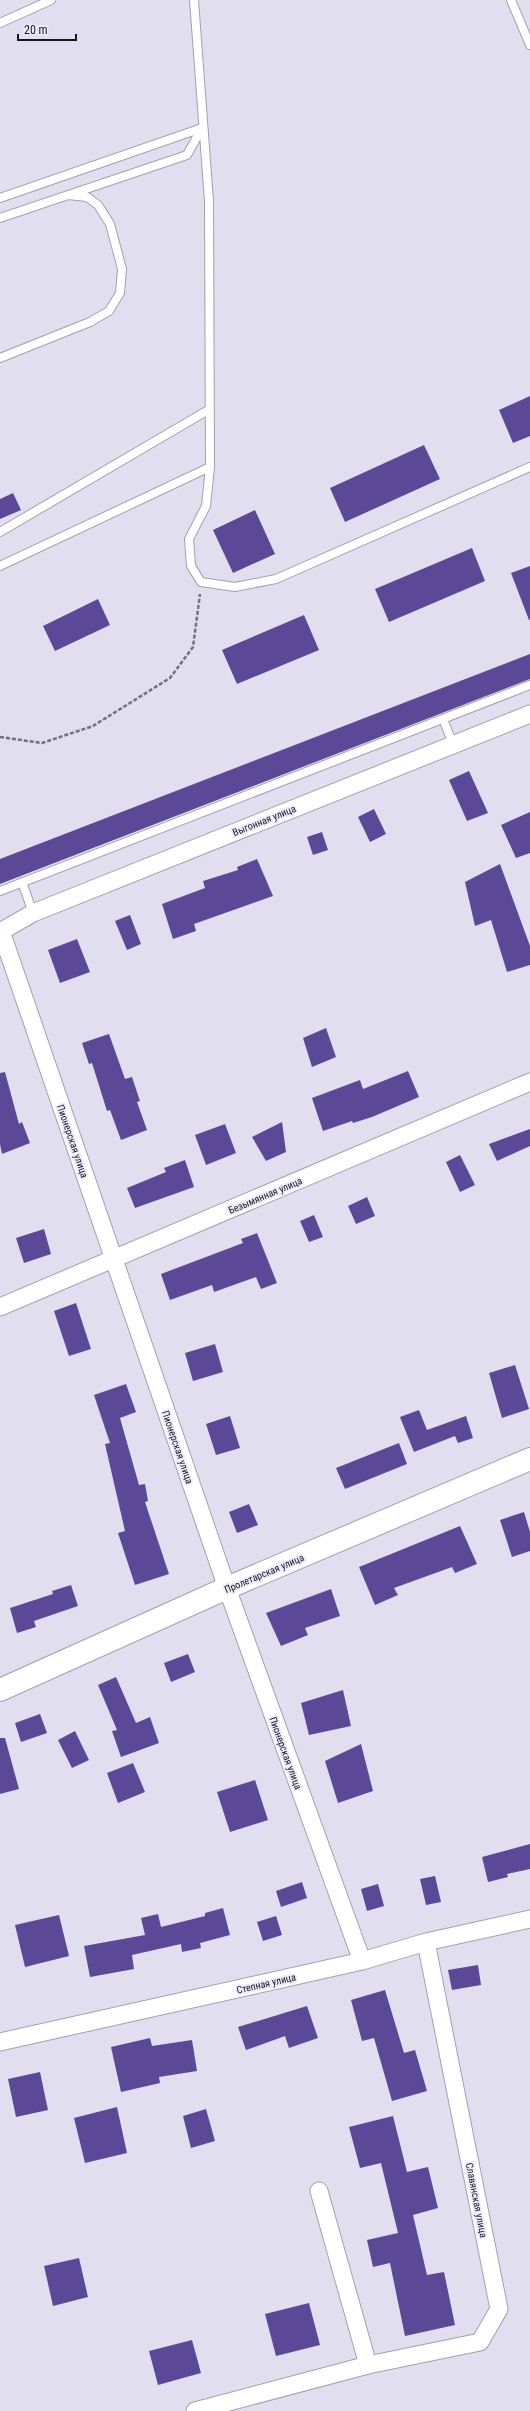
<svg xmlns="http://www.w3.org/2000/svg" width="530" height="2411" font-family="'Roboto Condensed',sans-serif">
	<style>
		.building { fill: #5b4998 }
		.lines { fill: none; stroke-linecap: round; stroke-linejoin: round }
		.lane-casing { stroke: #a2a0af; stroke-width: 10 }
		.street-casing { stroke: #a2a0af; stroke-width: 19 }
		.secondary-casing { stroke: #a2a0af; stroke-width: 24 }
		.path { stroke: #72717b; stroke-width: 2.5; stroke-dasharray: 4 2; stroke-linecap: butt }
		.lane { stroke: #fff; stroke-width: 8 }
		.street { stroke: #fff; stroke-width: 17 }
		.secondary { stroke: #fff; stroke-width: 22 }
		.labels { text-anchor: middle; stroke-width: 4; stroke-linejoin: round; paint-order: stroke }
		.street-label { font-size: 10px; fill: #15151a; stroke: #eeecfc }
	</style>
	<rect width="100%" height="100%" fill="#e1dfef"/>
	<path class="building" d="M 530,396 L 530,436 L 513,443 L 499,410 Z
		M 424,445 L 440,479 L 345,522 L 330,488 Z
		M 13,493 L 21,510 L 0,519 L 0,499 Z
		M 255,510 L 275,554 L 233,573 L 213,530 Z
		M 472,548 L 485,581 L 389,622 L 375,589 Z
		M 530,566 L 530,620 L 529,620 L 511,573 Z
		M 98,599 L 110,625 L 55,651 L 43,626 Z
		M 304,615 L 319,650 L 237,684 L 222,650 Z
		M 530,654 L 530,679 L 0,884 L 0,859 Z
		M 469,771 L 488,813 L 467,821 L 449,780 Z
		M 374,809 L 386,834 L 370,842 L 358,817 Z
		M 530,812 L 530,853 L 516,858 L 501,825 Z
		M 322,832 L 328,850 L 313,855 L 307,837 Z
		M 257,859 L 273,896 L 194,924 L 196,931 L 173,939 L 162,904 L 205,888 L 203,881 L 238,870 L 237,867 Z
		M 500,864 L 530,946 L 530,965 L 507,972 L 491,920 L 475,926 L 465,882 Z
		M 130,915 L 141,944 L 127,950 L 115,921 Z
		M 77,939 L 90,972 L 60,983 L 48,950 Z
		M 326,1028 L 336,1057 L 312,1067 L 303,1038 Z
		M 109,1034 L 125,1079 L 132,1077 L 140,1101 L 137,1102 L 147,1130 L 121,1140 L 110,1110 L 107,1111 L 92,1063 L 89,1064 L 82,1043 Z
		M 408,1071 L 419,1097 L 372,1117 L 353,1123 L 352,1121 L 323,1131 L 312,1098 L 360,1080 L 363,1089 Z
		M 5,1072 L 19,1124 L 22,1122 L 30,1143 L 2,1154 L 0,1144 L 0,1073 Z
		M 282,1122 L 286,1152 L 266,1161 L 252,1137 Z
		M 225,1124 L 236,1153 L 206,1165 L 195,1135 Z
		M 530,1129 L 530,1146 L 497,1161 L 489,1144 Z
		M 460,1155 L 475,1185 L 460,1192 L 446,1162 Z
		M 185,1160 L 194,1187 L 135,1208 L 127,1188 L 166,1172 L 164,1168 Z
		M 367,1197 L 375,1216 L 356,1224 L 348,1206 Z
		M 314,1215 L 323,1237 L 309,1242 L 300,1221 Z
		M 44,1229 L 51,1254 L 24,1263 L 16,1238 Z
		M 257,1233 L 277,1283 L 261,1289 L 256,1277 L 214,1292 L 212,1285 L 170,1300 L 161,1274 L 243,1243 L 241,1239 Z
		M 76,1303 L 91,1349 L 69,1356 L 54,1311 Z
		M 215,1344 L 223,1372 L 193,1381 L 185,1353 Z
		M 515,1365 L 529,1409 L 502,1418 L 489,1373 Z
		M 126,1384 L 136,1412 L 120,1418 L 139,1485 L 145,1484 L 148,1501 L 145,1502 L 169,1574 L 135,1585 L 118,1533 L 125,1531 L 105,1444 L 110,1443 L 94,1395 Z
		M 419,1410 L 427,1430 L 466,1416 L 473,1438 L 458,1443 L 455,1436 L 414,1452 L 400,1417 Z
		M 230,1416 L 240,1448 L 216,1455 L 206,1424 Z
		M 399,1443 L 407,1464 L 345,1489 L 336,1468 Z
		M 249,1504 L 258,1525 L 237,1533 L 229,1512 Z
		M 524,1512 L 530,1532 L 530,1551 L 512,1557 L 500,1520 Z
		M 460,1526 L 477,1564 L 455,1573 L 452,1567 L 394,1588 L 398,1595 L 375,1605 L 359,1567 Z
		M 71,1585 L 78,1606 L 34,1621 L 36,1627 L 17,1633 L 10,1608 L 53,1594 L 52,1591 Z
		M 331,1589 L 340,1616 L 305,1628 L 308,1635 L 281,1646 L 266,1613 Z
		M 188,1654 L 195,1672 L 171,1682 L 164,1663 Z
		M 116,1677 L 136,1723 L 150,1717 L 159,1743 L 121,1757 L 112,1731 L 117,1730 L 98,1685 Z
		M 343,1690 L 351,1726 L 309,1735 L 301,1703 Z
		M 40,1714 L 47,1733 L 21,1742 L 15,1723 Z
		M 75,1731 L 89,1760 L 72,1768 L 58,1740 Z
		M 0,1738 L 5,1738 L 19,1789 L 0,1794 Z
		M 361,1744 L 373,1791 L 338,1803 L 325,1761 Z
		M 133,1763 L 145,1792 L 118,1803 L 107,1773 Z
		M 255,1780 L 268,1820 L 230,1832 L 217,1792 Z
		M 530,1844 L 530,1869 L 507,1874 L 508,1877 L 488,1882 L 482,1857 Z
		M 435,1876 L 441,1902 L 426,1905 L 420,1879 Z
		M 302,1882 L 307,1898 L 281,1907 L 276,1891 Z
		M 378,1884 L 384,1906 L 367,1911 L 361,1889 Z
		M 223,1908 L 230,1935 L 200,1943 L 201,1948 L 182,1952 L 181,1944 L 132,1955 L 134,1969 L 90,1977 L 84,1946 L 145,1935 L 141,1918 L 158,1914 L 161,1927 L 205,1916 L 205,1913 Z
		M 59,1915 L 69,1956 L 25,1967 L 15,1925 Z
		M 276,1916 L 282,1935 L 263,1941 L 257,1922 Z
		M 478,1965 L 481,1985 L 452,1990 L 448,1970 Z
		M 385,1990 L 404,2053 L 415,2050 L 427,2091 L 392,2101 L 374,2038 L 362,2041 L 351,2000 Z
		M 307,2006 L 318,2038 L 289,2048 L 285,2036 L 246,2050 L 238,2027 Z
		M 150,2038 L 152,2046 L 192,2040 L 197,2071 L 159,2077 L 160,2083 L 121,2092 L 111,2047 Z
		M 40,2072 L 48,2110 L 16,2117 L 8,2079 Z
		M 117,2107 L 127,2153 L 85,2163 L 74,2118 Z
		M 206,2109 L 215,2141 L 191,2148 L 183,2116 Z
		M 393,2116 L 407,2172 L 428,2167 L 438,2208 L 413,2215 L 427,2275 L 444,2272 L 455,2325 L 405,2336 L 390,2263 L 373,2267 L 367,2240 L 398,2233 L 381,2163 L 360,2168 L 349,2127 Z
		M 79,2258 L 88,2297 L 53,2306 L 44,2266 Z
		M 309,2303 L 320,2345 L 276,2356 L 265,2314 Z
		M 192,2340 L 201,2373 L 158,2385 L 149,2351 Z"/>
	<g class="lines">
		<g class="lane-casing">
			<path id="lane" d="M 511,0 L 530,45
				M 0,23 L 51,0
				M 0,198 L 202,128
				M 0,218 L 187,155 L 202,128
				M 0,358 L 90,322 L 109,311 L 120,293 L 122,269 L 110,224 L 98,205 L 87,197 L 68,195
				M 210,467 L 206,506 L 189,539 L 191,566 L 201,582 L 235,587 L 276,579 L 530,467
				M 0,532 L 210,409
				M 0,566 L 210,467 L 209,201 L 194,0
				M 443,719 L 453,744
				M 22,882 L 33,913
				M 0,891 L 530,685"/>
		</g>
		<g class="street-casing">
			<path id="street" d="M 1,931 L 227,1588 L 362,1961
				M 0,932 L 33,913 L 530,714
				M 0,1307 L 530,1082
				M 0,2042 L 362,1961 L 426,1942 L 530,1919
				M 319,2191 L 368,2365
				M 195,2411 L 368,2365 L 480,2342 L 499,2309 L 426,1942"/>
		</g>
		<g class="secondary-casing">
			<path id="secondary" d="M 0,1690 L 227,1588 L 530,1459"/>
		</g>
		<path class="path" d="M 0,737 L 42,743 L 93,726 L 170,678 L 193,647 L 200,594"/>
		<use href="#lane" class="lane"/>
		<use href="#street" class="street"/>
		<use href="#secondary" class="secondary"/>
	</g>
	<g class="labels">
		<g class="street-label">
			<text transform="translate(264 820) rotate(-22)" y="4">Выгонная улица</text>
			<text transform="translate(73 1141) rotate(71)" y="4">Пионерская улица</text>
			<text transform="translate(265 1195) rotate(-23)" y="4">Безымянная улица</text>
			<text transform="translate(178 1447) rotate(71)" y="4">Пионерская улица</text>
			<text transform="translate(264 1573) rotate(-23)" y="4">Пролетарская улица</text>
			<text transform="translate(286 1753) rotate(70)" y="4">Пионерская улица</text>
			<text transform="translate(266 1983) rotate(-13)" y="4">Степная улица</text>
			<text transform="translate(477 2200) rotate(79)" y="4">Славянская улица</text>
		</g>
	</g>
	<path d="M18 34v6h58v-6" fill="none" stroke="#15151a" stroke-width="2"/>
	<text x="24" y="34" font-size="12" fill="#15151a" stroke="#eeecfc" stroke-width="3" paint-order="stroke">20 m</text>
</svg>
